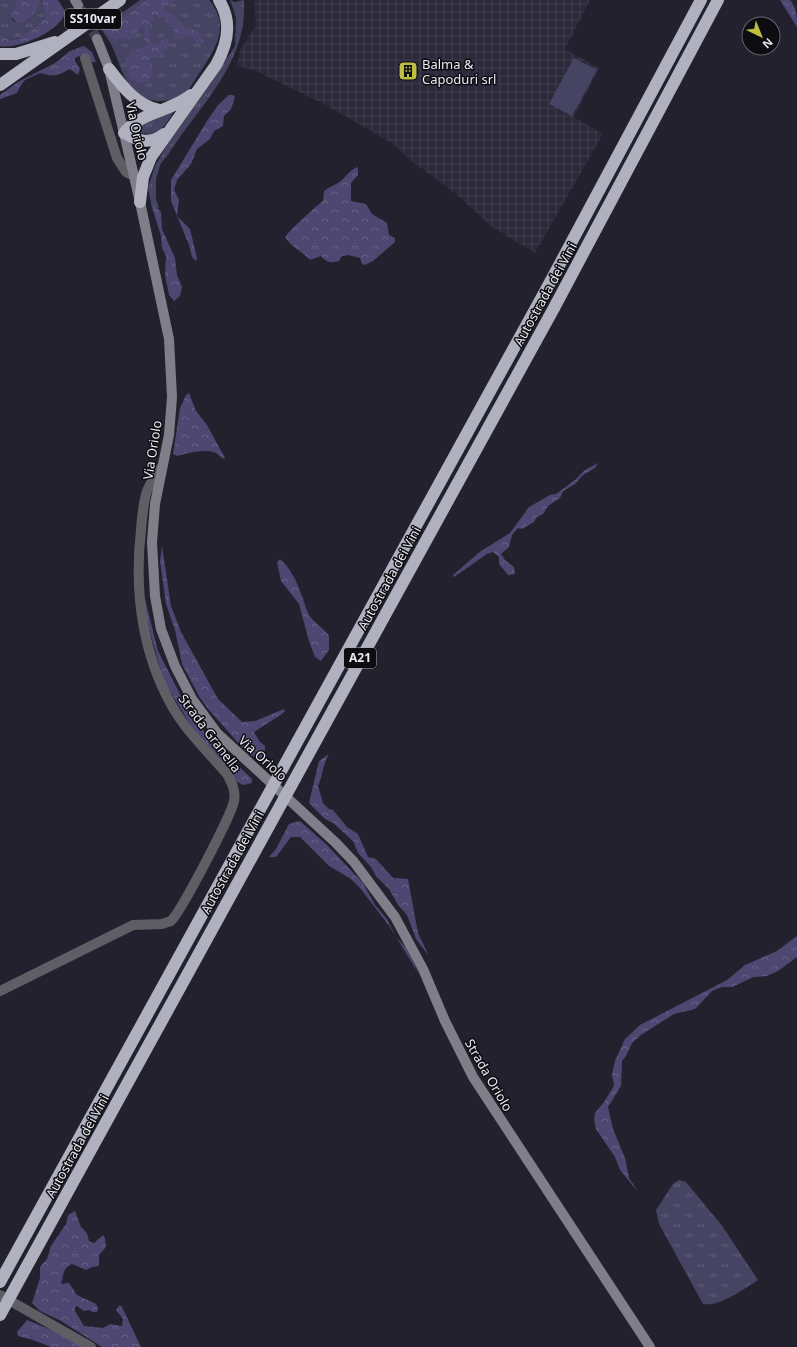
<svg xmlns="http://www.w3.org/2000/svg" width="797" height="1347" font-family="'Noto Sans',sans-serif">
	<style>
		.industrial { fill: url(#industrial-grid) }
		.grass { fill: url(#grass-tufts) }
		.forest { fill: url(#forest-crowns) }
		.pitch { fill: #474363 }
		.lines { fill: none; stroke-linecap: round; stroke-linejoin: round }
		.secondary-tunnel { stroke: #403f4b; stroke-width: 10; stroke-dasharray: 10 5; stroke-linecap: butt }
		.street { stroke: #5e5e64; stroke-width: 10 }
		.secondary { stroke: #807f89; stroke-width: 10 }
		.highway { stroke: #b1b0bf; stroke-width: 12 }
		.labels { text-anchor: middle; stroke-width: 3; stroke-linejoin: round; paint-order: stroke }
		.shield { fill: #0c0c11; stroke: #a8a7ae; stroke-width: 1 }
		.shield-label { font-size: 12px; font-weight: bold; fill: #ebeaf2 }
		.poi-label { font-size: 13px; fill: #ebeaf2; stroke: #0c0c11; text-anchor: start }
		.street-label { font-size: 13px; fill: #ebeaf2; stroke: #0c0c11 }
	</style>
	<defs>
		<pattern id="industrial-grid" width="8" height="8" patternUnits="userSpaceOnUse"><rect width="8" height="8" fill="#2b293a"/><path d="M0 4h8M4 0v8" fill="none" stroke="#403e4d"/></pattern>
		<pattern id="grass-tufts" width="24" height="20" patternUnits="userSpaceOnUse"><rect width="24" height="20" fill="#474363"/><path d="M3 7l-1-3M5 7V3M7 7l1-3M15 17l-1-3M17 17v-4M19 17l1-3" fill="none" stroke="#625e7a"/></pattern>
		<pattern id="forest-crowns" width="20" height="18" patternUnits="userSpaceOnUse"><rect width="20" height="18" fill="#4d4772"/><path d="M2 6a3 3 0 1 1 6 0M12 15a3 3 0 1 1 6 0" fill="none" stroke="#676287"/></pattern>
	</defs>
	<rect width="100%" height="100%" fill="#22212d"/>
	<path class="industrial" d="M 254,0 L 590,0 L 565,49 L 599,68 L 574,117 L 603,134 L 535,253 L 491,226 L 455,193 L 413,162 L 392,143 L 324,104 L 254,70 L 237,66 L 240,50 L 256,26 Z"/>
	<path class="grass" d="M 0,0 L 14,0 L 18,7 L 11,14 L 12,20 L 17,23 C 34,19 33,9 42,0 L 45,18 C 39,27 20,40 9,40 L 0,34 Z
		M 140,0 L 209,0 C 230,24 217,47 202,69 C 197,76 193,84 188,90 C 175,104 150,105 135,92 C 123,81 119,61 112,46 C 109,40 104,34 101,28 Z
		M 230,0 L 235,2 L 244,0 C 248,61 202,103 171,150 C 168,156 163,160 160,165 L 156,180 L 156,199 L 159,208 L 151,204 L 148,188 L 155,166 L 167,145 L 211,83 L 235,46 L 236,17 Z
		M 175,109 C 164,129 157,139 133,131 L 142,122 Z
		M 679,1180 L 686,1182 L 723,1227 L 758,1280 C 744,1289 720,1307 703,1304 L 659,1224 L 656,1210 L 673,1184 Z"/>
	<path class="forest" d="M 14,0 L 41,0 C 38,10 28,23 17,23 L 11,17 L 11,14 L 17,7 Z
		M 42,0 L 58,0 L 65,11 C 64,30 17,50 0,46 L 0,34 L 9,40 L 17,39 L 36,27 L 45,18 Z
		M 147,0 L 175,0 L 162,9 L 172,14 L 186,28 L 197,31 L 204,41 L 200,45 L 191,36 L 178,39 L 175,37 L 173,28 L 160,15 L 154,16 L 153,22 L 148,29 L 151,41 L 155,44 L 166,39 L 170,44 L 162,54 L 147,61 L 154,72 L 151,78 L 142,84 L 131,79 L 125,64 L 131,51 L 143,47 L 147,43 L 143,37 L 145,29 L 142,27 C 136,30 136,37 129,40 L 123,37 L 115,41 L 106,33 L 106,30 Z
		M 780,0 L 790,0 C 797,8 797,17 797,27 Z
		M 84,46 L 92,52 L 96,62 L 90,62 L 84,54 L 75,58 L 75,61 L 80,69 L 78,75 L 70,69 C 57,76 55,77 40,73 L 25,80 L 21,85 L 17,93 L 0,99 L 0,95 L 18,82 L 55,63 L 70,51 Z
		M 229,95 L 233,95 L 235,97 L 231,109 L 224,116 L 223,126 L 214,131 L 210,139 L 197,149 L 191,164 L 177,180 L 174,190 L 179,200 L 177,216 L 190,229 L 197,258 L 196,261 L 192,257 L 189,245 L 171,201 L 171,180 L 207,121 L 218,105 Z
		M 358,167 L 358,175 L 351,183 L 351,201 L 366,204 L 372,214 L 387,223 L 389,235 L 395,238 L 395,242 L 373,261 L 365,265 L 362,264 L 360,258 L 348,255 L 342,256 L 339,261 C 331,263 327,263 321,256 L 310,260 C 302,251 292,248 285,237 C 289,231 318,204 323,201 L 324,191 C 329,187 333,186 338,183 C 346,178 349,170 358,167 Z
		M 151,204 L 155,205 L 161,212 L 162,229 L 175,258 L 177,275 L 182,287 L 180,296 L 174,301 L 169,295 L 165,275 L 166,256 L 162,248 L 161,236 Z
		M 189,393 L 196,411 L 207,425 L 225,458 L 224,459 C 221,458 219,455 216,453 C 207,448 186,453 177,456 L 173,454 L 180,408 L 186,395 Z
		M 598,463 L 595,468 L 583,475 L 575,484 L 563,491 L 560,498 L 548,506 L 543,514 L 537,517 L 534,522 L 522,529 L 518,528 L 512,535 L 509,547 L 501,554 L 505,560 L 514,567 L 515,574 L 508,575 L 499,564 L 499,557 L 493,552 L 487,554 L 454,577 L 453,575 L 481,551 L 510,533 L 529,507 L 550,495 L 556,494 L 575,480 L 585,470 Z
		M 162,546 L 171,606 L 181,632 L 218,699 L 242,722 L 255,721 L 284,709 L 285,711 L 282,714 L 254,732 L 260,742 L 265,746 L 265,753 L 261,760 L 248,754 L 209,710 L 200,698 L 182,664 L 175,630 L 166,604 L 160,561 Z
		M 280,559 C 296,573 301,594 308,613 C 312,622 324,628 329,636 L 329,650 L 321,661 L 315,657 L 309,641 L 299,604 L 281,581 L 277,562 Z
		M 143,571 L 144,595 L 158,651 L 186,706 L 209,738 L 252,779 L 252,783 L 243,785 L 237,782 L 199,738 L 164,682 L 147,621 L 142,593 Z
		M 329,754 C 323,764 323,775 318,786 L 323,803 L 329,809 L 333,810 L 347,827 L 358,834 L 368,857 L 376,859 L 393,878 L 408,879 L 418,933 L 429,956 L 416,939 L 407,915 L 398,905 L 389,889 L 376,876 L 371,867 L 358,853 L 353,841 L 333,823 L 325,819 L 309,803 L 319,761 Z
		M 300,821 L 327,845 L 363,883 L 375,905 L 387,919 L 396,937 L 406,948 L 420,976 L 390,927 L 360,888 L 351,879 L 329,866 L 300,837 L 291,837 L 276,857 L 269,857 L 276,849 L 289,824 Z
		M 797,936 L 797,957 L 778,971 L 767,976 L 754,977 L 732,987 L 722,987 L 712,991 L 695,1009 L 674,1014 L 641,1035 L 632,1043 L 626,1056 L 622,1061 L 621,1086 L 608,1107 L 613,1129 L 625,1158 L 629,1178 L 638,1192 L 620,1170 L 615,1157 L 596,1129 L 594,1119 L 595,1113 L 604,1102 L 614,1086 L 612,1074 L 615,1061 L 625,1039 L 640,1025 L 727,980 L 745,965 L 777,951 Z
		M 75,1211 L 81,1227 L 87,1233 L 89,1241 L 94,1243 L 103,1235 L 105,1238 L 106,1247 L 99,1255 L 99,1266 L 92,1267 L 86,1270 L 72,1264 C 62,1269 64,1275 61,1284 L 69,1283 L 77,1295 L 96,1304 L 98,1308 L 97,1312 L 93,1312 L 89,1310 L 84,1311 L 77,1306 L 75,1307 L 75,1311 L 84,1326 L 103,1328 L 110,1324 L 122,1326 L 123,1319 L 116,1310 L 120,1305 L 122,1307 L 141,1347 L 102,1347 L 61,1321 L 40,1311 L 32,1303 L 40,1278 L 40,1267 L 47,1259 L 51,1246 L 66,1224 L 68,1215 Z
		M 27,1320 L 54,1331 L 82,1347 L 51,1347 L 33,1340 L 18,1336 L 17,1332 Z"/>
	<path class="pitch" d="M 574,58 L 597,70 L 572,116 L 549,104 Z"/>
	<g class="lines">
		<path class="secondary-tunnel" d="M 78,5 L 97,39"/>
		<path class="street" d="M 85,58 L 117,158 L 126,172 L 134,176
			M 0,991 L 133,925 L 162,924 L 171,921 C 182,910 231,816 234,801 C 236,791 232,783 227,774 C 209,753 186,731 172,706 C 142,653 134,590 141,530 C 142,517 143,503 147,491 C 151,481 157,473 163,465
			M 0,1295 L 91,1347"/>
		<path class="secondary" d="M 75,0 L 78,5
			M 97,39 L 109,69 L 140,202 L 169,339 L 172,397 L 169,435 L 155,504 L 152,542 L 155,596 L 161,629 L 175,666 L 192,699 L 217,733 L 336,843 L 354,862 L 395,917 L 423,969 L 445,1021 L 473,1077 L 650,1347"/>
		<path class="highway" d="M 0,54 L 16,54 L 55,42
			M 109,69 C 122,86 137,106 159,110
			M 0,85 L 120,0
			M 164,134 C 149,145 139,141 124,133 C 142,111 170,112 191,95
			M 140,202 L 143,177 L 151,157 L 216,65 C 228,44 232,21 219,0
			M 0,1282 L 548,286 L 701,0
			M 0,1315 L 554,308 L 718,0"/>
	</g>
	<defs>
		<g id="building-square" transform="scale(1)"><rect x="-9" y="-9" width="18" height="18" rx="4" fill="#bebe42" stroke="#0c0c11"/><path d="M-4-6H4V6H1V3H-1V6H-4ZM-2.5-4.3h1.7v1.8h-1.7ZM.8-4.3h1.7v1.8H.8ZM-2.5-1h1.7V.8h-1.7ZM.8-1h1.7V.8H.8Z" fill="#111"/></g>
	</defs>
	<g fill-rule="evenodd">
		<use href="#building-square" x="408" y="71"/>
	</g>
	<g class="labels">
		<g class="shield">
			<rect x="65" y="9" width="56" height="20" rx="3"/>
			<rect x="344" y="648" width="32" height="20" rx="3"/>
		</g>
		<g class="shield-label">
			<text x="93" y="23">SS10var</text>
			<text x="360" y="662">A21</text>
		</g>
		<g class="poi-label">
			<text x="422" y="69">Balma &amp;<tspan x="422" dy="15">Capoduri srl</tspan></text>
		</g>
		<g class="street-label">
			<text transform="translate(137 131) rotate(77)" y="5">Via Oriolo</text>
			<text transform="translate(545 294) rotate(-61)" y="5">Autostrada dei Vini</text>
			<text transform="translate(152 450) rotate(-81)" y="5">Via Oriolo</text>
			<text transform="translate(389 578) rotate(-61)" y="5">Autostrada dei Vini</text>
			<text transform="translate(210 733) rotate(53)" y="5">Strada Granella</text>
			<text transform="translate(263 758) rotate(42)" y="5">Via Oriolo</text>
			<text transform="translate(232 862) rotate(-61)" y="5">Autostrada dei Vini</text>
			<text transform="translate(489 1075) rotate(60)" y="5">Strada Oriolo</text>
			<text transform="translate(77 1146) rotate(-61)" y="5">Autostrada dei Vini</text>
		</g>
	</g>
	<g transform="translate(761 36) rotate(137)"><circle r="19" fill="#0c0c11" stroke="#65656b"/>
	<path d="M0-3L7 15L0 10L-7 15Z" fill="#bebe42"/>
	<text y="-6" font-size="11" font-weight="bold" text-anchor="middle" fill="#ebeaf2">N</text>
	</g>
</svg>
